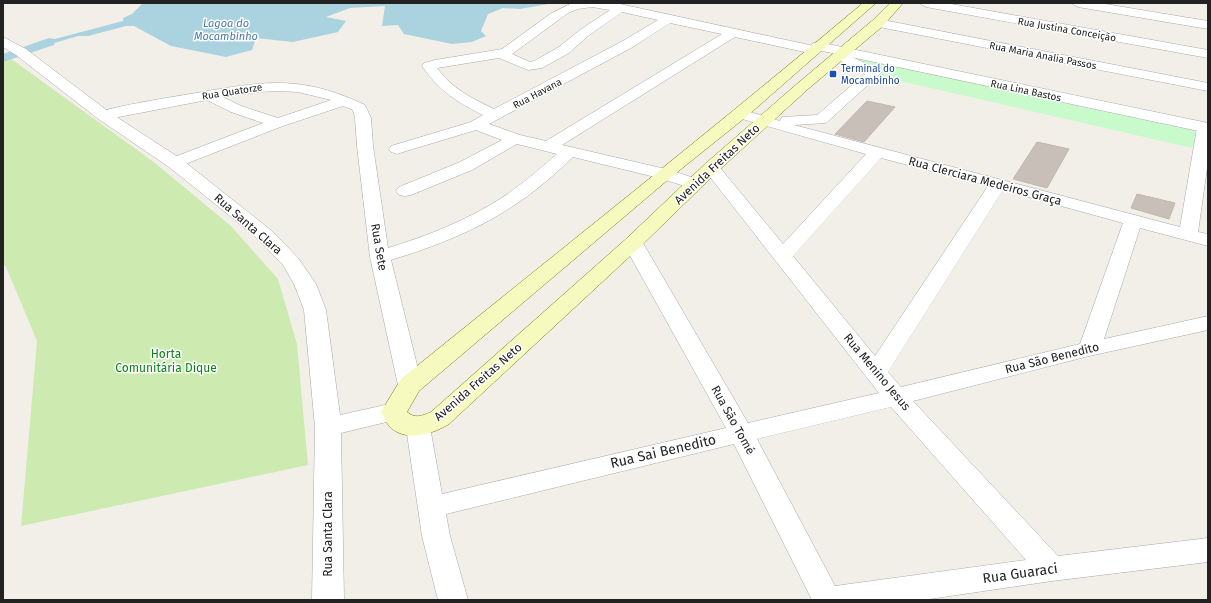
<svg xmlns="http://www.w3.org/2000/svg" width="1211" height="603" font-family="'Fira Sans',sans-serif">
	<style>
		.grass { fill: #cdebb0 }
		.park { fill: #c8facc }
		.water { fill: #aad3df }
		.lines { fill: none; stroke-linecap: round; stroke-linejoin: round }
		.canal { fill: #aad3df; fill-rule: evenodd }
		.building { fill: #c7bfb8; stroke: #c4b6ab }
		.minor-casing { stroke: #a9a9a9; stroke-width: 1 }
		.tertiary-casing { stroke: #a9a9a9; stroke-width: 1 }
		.secondary-casing { stroke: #707d05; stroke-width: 1 }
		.minor { fill: #fff; fill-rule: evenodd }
		.tertiary { fill: #fff; fill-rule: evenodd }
		.secondary { fill: #f7fabf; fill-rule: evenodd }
		.transit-dot { fill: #1a4fb4; stroke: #fff; stroke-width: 1.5 }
		.labels { text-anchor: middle; stroke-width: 3; stroke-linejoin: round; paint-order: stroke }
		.far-street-label { font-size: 10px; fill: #222; stroke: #fff }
		.far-transit-label { font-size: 10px; fill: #164399; stroke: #fff; text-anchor: start }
		.far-water-label { font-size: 11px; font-style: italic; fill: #4a7aab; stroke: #fff }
		.street-label { font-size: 12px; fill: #222; stroke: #fff }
		.park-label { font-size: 12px; fill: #0c8416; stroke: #fff }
		.near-street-label { font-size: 14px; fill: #222; stroke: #fff }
	</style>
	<rect width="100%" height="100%" fill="#f2efe9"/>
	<path class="grass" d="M 3,53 L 155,163 L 231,226 L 278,279 L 297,344 L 308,465 L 21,526 L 37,341 L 6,267 L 3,264 Z"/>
	<path class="park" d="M 857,56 L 1197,131 L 1192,148 L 883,77 L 854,59 Z"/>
	<path class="water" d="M 143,3 L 554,3 L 520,9 L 503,8 L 488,14 L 481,31 L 486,36 L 472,42 L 452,44 L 404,34 L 398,25 L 382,26 L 385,6 L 350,8 L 326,17 L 346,21 L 338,32 L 293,42 L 256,38 L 252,50 L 226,57 L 171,46 L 134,26 L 126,26 L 88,36 L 78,36 L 51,44 L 47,41 L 123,21 L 123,18 L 132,14 Z"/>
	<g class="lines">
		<path class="canal" d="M 49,38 L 54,39 L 55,42 L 54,45 L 3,62 L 3,54 Z"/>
	</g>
	<path class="building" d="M 867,101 L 895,107 L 864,142 L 835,134 Z
		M 1037,142 L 1069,149 L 1047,188 L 1013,179 Z
		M 1137,194 L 1175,203 L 1169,219 L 1131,208 Z"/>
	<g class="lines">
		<g class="minor-casing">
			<path id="minor" d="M 572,3 L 612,3 L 620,4 L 814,46 L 819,47 L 821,50 L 819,53 L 814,54 L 735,37 L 562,145 L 670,170 L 700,180 L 703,184 L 700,188 L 694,189 L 659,178 L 573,157 C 554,175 535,192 513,206 C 476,231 433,247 391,260 L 422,385 L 418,391 L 410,393 L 402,391 L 398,385 L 370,257 L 357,146 L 355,118 L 353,110 L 343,106 L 283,126 L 175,168 L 169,167 L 167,163 L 169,159 L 263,123 L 231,112 L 207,100 L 103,120 L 98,118 L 95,115 L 98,112 C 128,104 160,99 190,94 C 261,82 298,73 365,105 L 371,118 L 373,146 L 388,248 C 427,236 465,221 500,199 C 520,186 539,170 557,154 L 517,144 L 472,170 L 411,195 L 405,196 L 399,195 L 396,191 L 399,187 L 460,162 L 502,140 L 476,130 L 403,152 L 397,154 L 391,152 L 389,149 L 391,146 L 471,122 L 483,115 C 458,103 438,90 422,66 L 424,63 L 435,60 L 502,49 L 550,14 ZM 592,7 L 610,10 L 580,30 L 559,47 L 534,61 L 530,62 L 512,54 L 568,13 L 578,9 ZM 622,12 L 658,20 L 621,42 L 494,109 C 473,99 451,88 437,68 L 499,58 L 528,70 L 542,68 L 569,53 L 588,36 ZM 670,23 L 722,34 L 546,141 L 520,135 L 489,124 L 631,48 ZM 278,91 L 298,92 L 331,100 L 278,118 L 241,106 L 223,97 L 258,92 Z
				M 920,3 L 946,3 L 1208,50 L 1208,58 L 926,7 L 922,5 Z
				M 1072,3 L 1099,3 L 1208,21 L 1208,29 L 1078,7 L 1074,5 Z
				M 878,19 L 1208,83 L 1208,91 L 874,26 L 872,23 L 874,20 Z
				M 840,51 L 879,70 L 881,73 L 826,123 L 794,125 L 1180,227 L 1197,128 L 1199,125 L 1208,124 L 1208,161 L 1198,232 L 1208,234 L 1208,246 L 1140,228 L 1104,339 L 1208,316 L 1208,330 L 1089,356 L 913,401 L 1058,556 L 1208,538 L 1208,562 L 1052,581 L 923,600 L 812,600 L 734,444 L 446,514 L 450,536 L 468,600 L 438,600 L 422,536 L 406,427 L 409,421 L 418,418 L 427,421 L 430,427 L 442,494 L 726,428 L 623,243 L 626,239 L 633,237 L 640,239 L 643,243 L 748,423 L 879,393 L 703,168 L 705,164 L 711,163 L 717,164 L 783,244 L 866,154 L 735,117 L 732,114 L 735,111 L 740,109 L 780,121 L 782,117 L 817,115 L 865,74 L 835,58 L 833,55 L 835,52 ZM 881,158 L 988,186 L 875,356 L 793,256 ZM 1003,190 L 1123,223 L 1080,344 L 901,387 L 888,372 ZM 891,407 L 1026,560 L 835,586 L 757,439 Z"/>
		</g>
		<g class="tertiary-casing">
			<path id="tertiary" d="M 3,37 L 26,49 L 109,112 L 181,159 L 272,231 L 298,258 L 316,284 L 326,310 L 340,415 L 394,403 L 403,406 L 407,412 L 403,418 L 341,433 L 344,600 L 312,600 L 315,427 L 304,310 L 294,284 L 283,265 L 258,239 L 230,216 L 169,167 L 97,118 L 16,55 L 3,47 Z
				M 818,42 L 1208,123 L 1208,133 L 813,49 L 811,46 L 813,43 Z"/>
		</g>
		<g class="secondary-casing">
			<path id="secondary" d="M 863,3 L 876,3 L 746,117 L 670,178 L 419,391 L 407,412 C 415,419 422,416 431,412 L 626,239 L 705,164 L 798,83 L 873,20 L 890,3 L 903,3 L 883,26 L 808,89 L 717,172 L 640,247 L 449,424 C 433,434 405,443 389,426 C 386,422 384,416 381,412 L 401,379 C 555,254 711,131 863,3 Z"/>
		</g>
		<use href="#minor" class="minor"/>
		<use href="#tertiary" class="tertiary"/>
		<use href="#secondary" class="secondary"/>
	</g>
	<rect class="transit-dot" x="829" y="70" width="8" height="8" rx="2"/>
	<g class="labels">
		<g class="far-street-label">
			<text transform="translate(1067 29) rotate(10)" y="4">Rua Justina Conceição</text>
			<text transform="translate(1043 55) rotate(11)" y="4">Rua Maria Analia Passos</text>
			<text transform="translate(1026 90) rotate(12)" y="4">Rua Lina Bastos</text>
			<text transform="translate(232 91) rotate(-9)" y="4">Rua Quatorze</text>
			<text transform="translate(537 93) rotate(-28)" y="4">Rua Havana</text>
		</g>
		<g class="far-transit-label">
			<text x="841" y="72">Terminal do<tspan x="841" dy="12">Mocambinho</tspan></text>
		</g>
		<g class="far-water-label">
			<text x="226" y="27">Lagoa do<tspan x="226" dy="13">Mocambinho</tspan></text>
		</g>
		<g class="street-label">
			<text transform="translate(717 164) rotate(-43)" y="4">Avenida Freitas Neto</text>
			<text transform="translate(985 181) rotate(15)" y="4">Rua Clerciara Medeiros Graça</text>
			<text transform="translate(248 224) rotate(41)" y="4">Rua Santa Clara</text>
			<text transform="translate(379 247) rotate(80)" y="4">Rua Sete</text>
			<text transform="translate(1052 358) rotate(-14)" y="4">Rua São Benedito</text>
			<text transform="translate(877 372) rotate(50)" y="4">Rua Menino Jesus</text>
			<text transform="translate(478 382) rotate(-41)" y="4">Avenida Freitas Neto</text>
			<text transform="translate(733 420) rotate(61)" y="4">Rua São Tomé</text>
			<text transform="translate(328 534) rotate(-90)" y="4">Rua Santa Clara</text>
		</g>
		<g class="park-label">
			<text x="166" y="358">Horta<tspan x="166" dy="14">Comunitária Dique</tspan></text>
		</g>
		<g class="near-street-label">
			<text transform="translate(663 451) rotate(-13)" y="5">Rua Sai Benedito</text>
			<text transform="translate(1020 573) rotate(-8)" y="5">Rua Guaraci</text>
		</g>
	</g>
	<rect width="1211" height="603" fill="none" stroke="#222222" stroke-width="8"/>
</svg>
